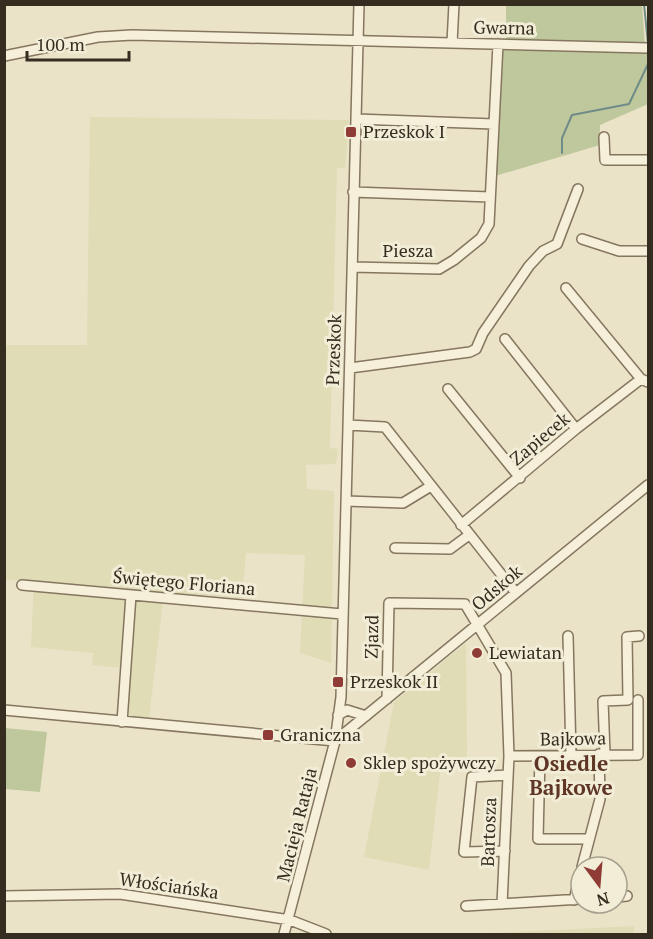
<svg xmlns="http://www.w3.org/2000/svg" width="653" height="939" font-family="'PT Serif',serif">
	<style>
		.farmland { fill: #dfdcb6 }
		.green { fill: #bfc79d }
		.lines { fill: none; stroke-linecap: round; stroke-linejoin: round }
		.stream { stroke: #708c88; stroke-width: 2 }
		.minor-casing { stroke: #85765f; stroke-width: 12 }
		.minor { stroke: #f6f0db; stroke-width: 9 }
		.poi-dot { fill: #8e3c35; stroke: #f2edd7; stroke-width: 2 }
		.labels { text-anchor: middle; stroke-width: 6; stroke-linejoin: round; paint-order: stroke }
		.street-label { font-size: 18px; fill: #362d21; stroke: #f2edd7 }
		.poi-label { font-size: 18px; fill: #362d21; stroke: #f2edd7; text-anchor: start }
		.quarter-label { font-size: 21px; font-weight: bold; fill: #5f3625; stroke: #f2edd7 }
	</style>
	<rect width="100%" height="100%" fill="#eae3c8"/>
	<path class="farmland" d="M 90,117 L 349,120 L 345,168 L 337,168 L 330,448 L 338,449 L 336,464 L 306,465 L 307,489 L 334,491 L 331,663 L 300,653 L 305,555 L 246,553 L 242,598 L 164,592 L 149,719 L 123,716 L 125,668 L 92,665 L 93,653 L 31,647 L 34,581 L 5,580 L 5,345 L 87,345 Z
		M 466,643 L 467,758 L 442,756 L 429,870 L 364,857 L 394,702 Z
		M 635,926 L 633,934 L 473,934 Z"/>
	<path class="green" d="M 506,5 L 642,5 L 645,47 L 506,43 Z
		M 501,50 L 648,53 L 648,104 L 600,125 L 600,145 L 495,176 Z
		M 5,728 L 47,732 L 40,792 L 5,789 Z"/>
	<g class="lines">
		<path class="stream" d="M 644,4 L 648,44
			M 562,153 L 562,138 L 572,115 L 629,104 L 648,64"/>
		<g class="minor-casing">
			<path id="minor" d="M 452,43 L 454,4
				M 4,56 L 98,37 L 132,35 L 648,48
				M 356,119 L 494,124
				M 604,137 L 605,160 L 648,160
				M 353,192 L 490,197
				M 582,239 L 619,251 L 648,251
				M 352,267 L 439,269 L 454,260 L 481,238 L 489,224 L 498,44
				M 566,288 L 641,379 L 648,382
				M 505,339 L 576,429
				M 350,368 L 470,352 L 476,349 L 483,333 L 529,266 L 543,251 L 557,244 L 578,189
				M 448,389 L 520,478
				M 348,425 L 385,427 L 516,593
				M 346,501 L 403,503 L 431,486
				M 461,525 L 576,429 L 641,379
				M 395,548 L 450,549 L 469,535
				M 22,585 L 342,614
				M 568,636 L 571,754
				M 387,699 L 389,603 L 465,604 L 506,673 L 509,756 L 502,904
				M 4,710 L 335,741
				M 338,715 L 347,710 L 366,716
				M 122,722 L 131,595
				M 335,741 L 648,485
				M 605,754 L 603,701 L 628,700 L 627,637 L 639,636
				M 509,756 L 638,755 L 638,700
				M 540,756 L 538,839 L 589,839
				M 505,851 L 464,852 L 472,777 L 508,775
				M 582,867 L 600,799 L 599,754
				M 4,896 L 120,894 L 290,920 L 326,934
				M 617,897 L 627,896
				M 574,900 L 581,872
				M 466,906 L 581,899
				M 284,934 L 335,741 L 341,697 L 359,4"/>
		</g>
		<use href="#minor" class="minor"/>
	</g>
	<g class="poi-dot">
		<rect x="345" y="126" width="12" height="12" rx="3"/>
		<circle cx="477" cy="653" r="6"/>
		<rect x="332" y="676" width="12" height="12" rx="3"/>
		<rect x="262" y="729" width="12" height="12" rx="3"/>
		<circle cx="351" cy="763" r="6"/>
	</g>
	<g class="labels">
		<g class="street-label">
			<text transform="translate(504 28) rotate(1)" y="6">Gwarna</text>
			<text x="408" y="257">Piesza</text>
			<text transform="translate(334 350) rotate(-88)" y="6">Przeskok</text>
			<text transform="translate(540 439) rotate(-40)" y="6">Zapiecek</text>
			<text transform="translate(184 583) rotate(5)" y="6">Świętego Floriana</text>
			<text transform="translate(497 588) rotate(-40)" y="6">Odskok</text>
			<text transform="translate(372 637) rotate(-89)" y="6">Zjazd</text>
			<text transform="translate(573 739) rotate(-1)" y="6">Bajkowa</text>
			<text transform="translate(297 825) rotate(-76)" y="6">Macieja Rataja</text>
			<text transform="translate(489 832) rotate(-88)" y="6">Bartosza</text>
			<text transform="translate(169 886) rotate(8)" y="6">Włościańska</text>
		</g>
		<g class="poi-label">
			<text x="363" y="138">Przeskok I</text>
			<text x="489" y="659">Lewiatan</text>
			<text x="350" y="688">Przeskok II</text>
			<text x="280" y="741">Graniczna</text>
			<text x="363" y="769">Sklep spożywczy</text>
		</g>
		<g class="quarter-label">
			<text x="571" y="771">Osiedle<tspan x="571" dy="24">Bajkowe</tspan></text>
		</g>
	</g>
	<rect width="653" height="939" fill="none" stroke="#362d21" stroke-width="12"/>
	<g transform="translate(599 885) rotate(164)"><circle r="28" fill="#f2edd7" stroke="#a7a08e" stroke-width="1.5"/>
	<path d="M0-4.5L10 22L0 15L-10 22Z" fill="#8e3c35"/>
	<text y="-9" font-size="16" font-weight="bold" text-anchor="middle" fill="#362d21">N</text>
	</g>
	<path d="M27 51v9h102v-9" fill="none" stroke="#362d21" stroke-width="3"/>
	<text x="36" y="51" font-size="18" fill="#362d21" stroke="#f2edd7" stroke-width="4.5" paint-order="stroke">100 m</text>
</svg>
